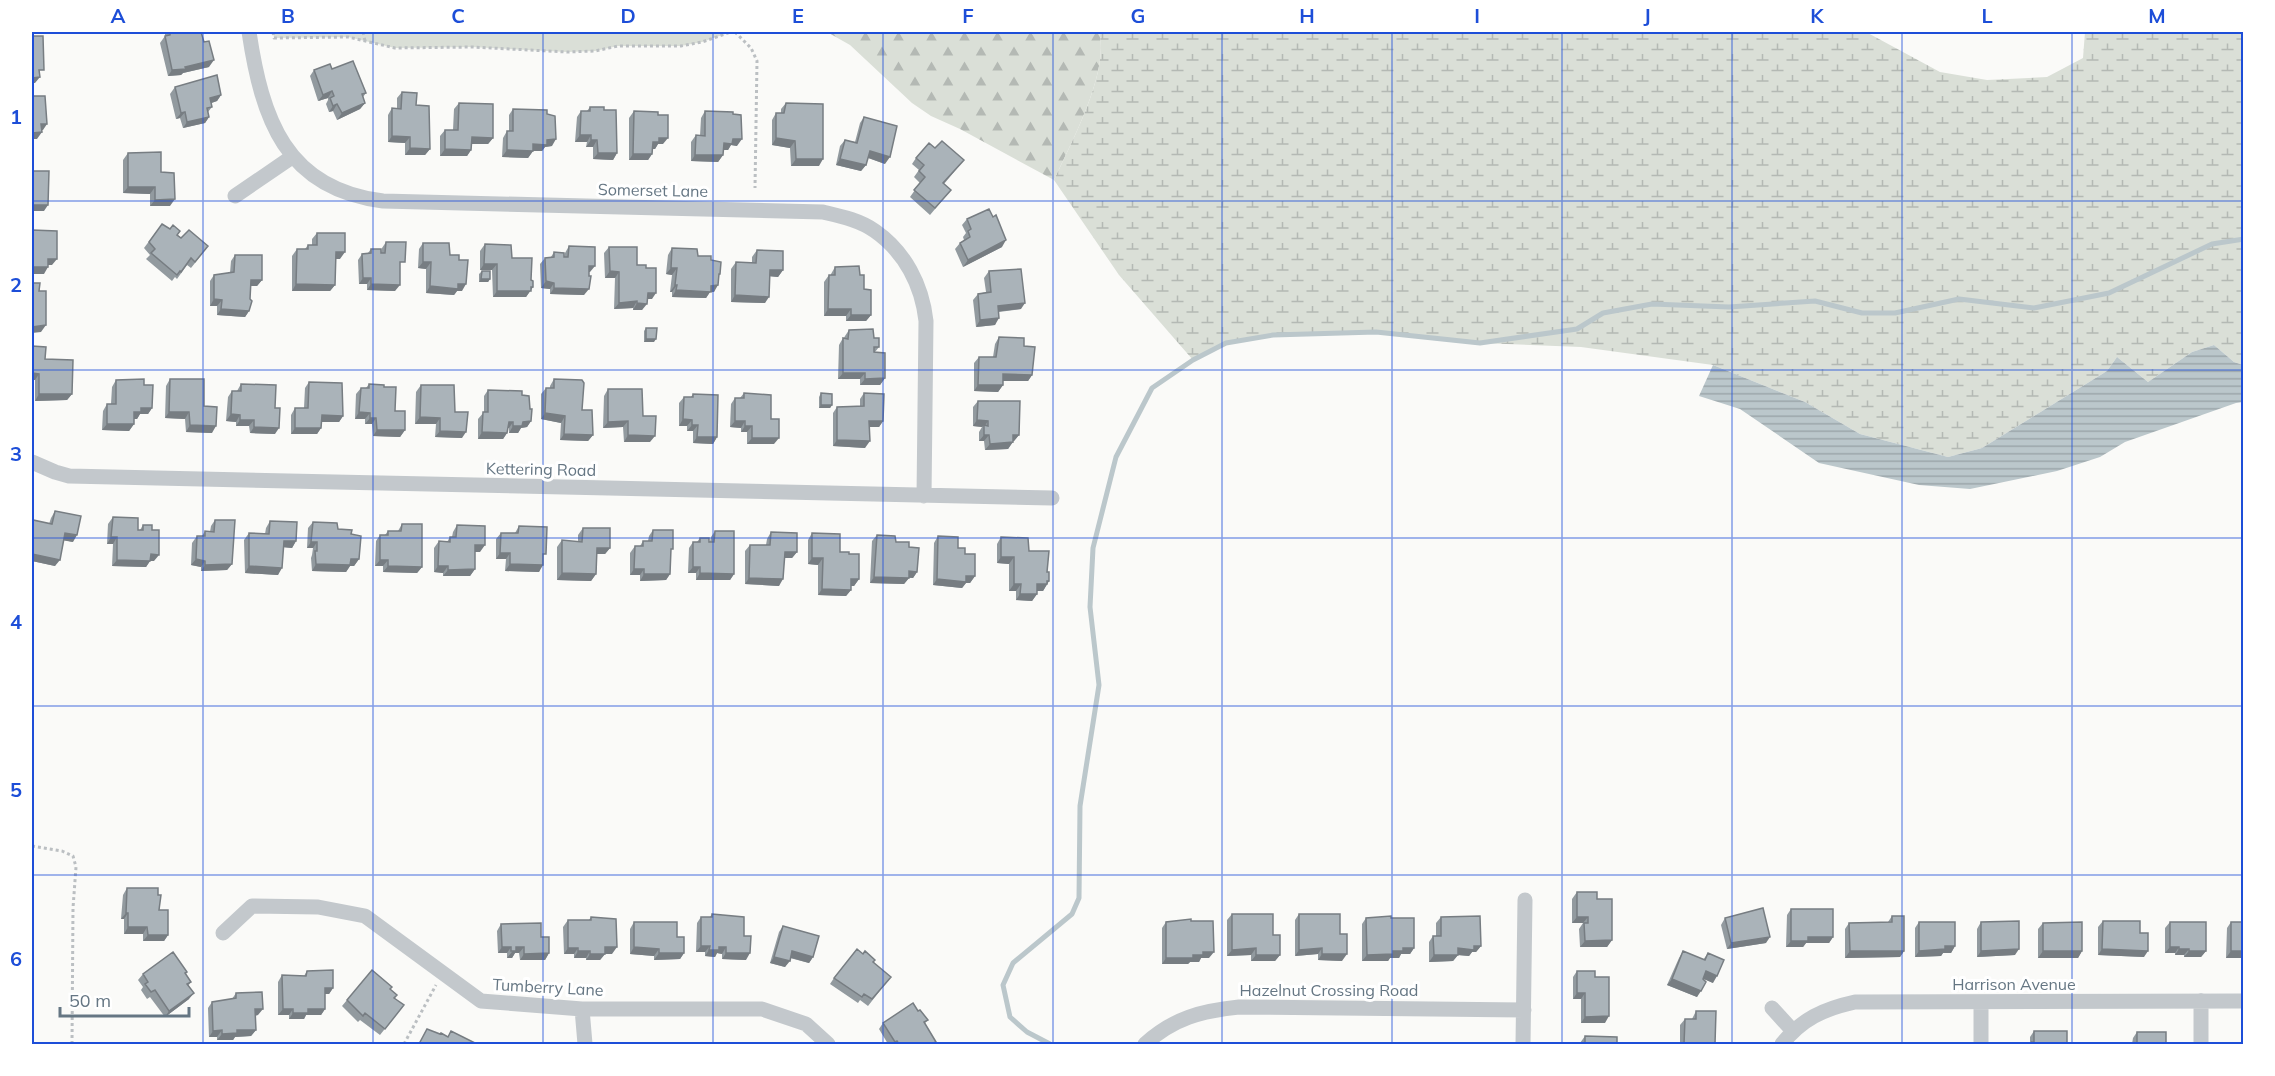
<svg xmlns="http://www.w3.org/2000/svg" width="2275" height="1076" font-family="Mulish,sans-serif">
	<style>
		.forest { fill: url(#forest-firs) }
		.wetland { fill: url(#wetland-marsh) }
		.park { fill: #dadfd7 }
		.water { fill: url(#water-rules) }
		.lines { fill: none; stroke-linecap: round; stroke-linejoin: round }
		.stream { stroke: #bbc7cb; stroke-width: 5 }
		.path { stroke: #bbbfc2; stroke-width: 3; stroke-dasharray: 3 3; stroke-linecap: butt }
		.minor { stroke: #c3c8cc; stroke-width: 15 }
		.wall { fill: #929a9f }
		.shaded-wall { fill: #777d82 }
		.building { fill: #aab3b9; stroke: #777d82; stroke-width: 1.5 }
		.grid { fill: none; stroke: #1d4ed8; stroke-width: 1.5; stroke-opacity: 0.55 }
		.labels { text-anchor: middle; stroke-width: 6; stroke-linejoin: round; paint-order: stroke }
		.street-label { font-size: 16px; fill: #657683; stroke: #fff }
		.neatline { fill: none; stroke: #1d4ed8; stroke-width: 2 }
		.grid-label { font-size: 20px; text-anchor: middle; font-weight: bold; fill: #1d4ed8 }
	</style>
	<defs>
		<pattern id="forest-firs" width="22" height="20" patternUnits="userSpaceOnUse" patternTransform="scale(1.5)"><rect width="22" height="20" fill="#dadfd7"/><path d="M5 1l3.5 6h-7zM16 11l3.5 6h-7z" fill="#b4b9b4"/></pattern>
		<pattern id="wetland-marsh" width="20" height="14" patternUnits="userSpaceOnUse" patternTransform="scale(1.5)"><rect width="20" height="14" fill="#dadfd7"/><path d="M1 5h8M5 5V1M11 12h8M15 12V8" fill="none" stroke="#b4b9b4"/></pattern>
		<pattern id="water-rules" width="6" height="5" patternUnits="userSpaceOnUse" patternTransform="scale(1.5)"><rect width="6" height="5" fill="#bbc7cb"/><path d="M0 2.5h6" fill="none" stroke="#9ca6aa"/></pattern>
	</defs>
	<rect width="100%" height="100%" fill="#fafaf8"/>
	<path class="forest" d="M 827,32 L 1099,32 C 1110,71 1071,143 1054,180 L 960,129 L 931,116 L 912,103 L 850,45 Z"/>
	<path class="wetland" d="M 1099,32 L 1866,32 L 1940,72 L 1987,80 L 2047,77 L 2083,58 L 2085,32 L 2243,32 L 2243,365 L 2234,362 L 2214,345 L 2192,352 L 2148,382 L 2117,357 L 2107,371 L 1982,448 L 1948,457 L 1860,434 L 1805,402 L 1713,365 L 1581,347 L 1480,343 L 1376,332 L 1273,335 L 1226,343 L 1193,360 L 1119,275 L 1054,180 C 1071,143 1110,71 1099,32 Z"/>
	<path class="park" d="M 273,32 L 731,32 L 702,42 L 681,46 L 618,46 L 595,51 L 567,52 L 472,47 L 395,48 L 348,37 L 274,38 Z"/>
	<path class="water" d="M 2214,345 L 2234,362 L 2243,365 L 2243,402 L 2236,403 L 2125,442 L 2100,457 L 2057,471 L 1970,489 L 1919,485 L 1819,463 L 1740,409 L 1699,396 L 1713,365 L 1805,402 L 1860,434 L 1948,457 L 1982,448 L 2107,371 L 2117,357 L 2148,382 L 2192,352 Z"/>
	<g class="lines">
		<path class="stream" d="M 1050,1044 L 1027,1032 L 1010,1017 L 1003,985 L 1013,963 L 1072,914 L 1079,898 L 1080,806 L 1099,685 L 1090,607 L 1093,548 L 1116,457 L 1152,388 L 1193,360 L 1226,343 L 1273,335 L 1376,332 L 1480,343 L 1577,329 L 1603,313 L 1652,304 L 1729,307 L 1815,301 L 1862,313 L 1895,313 L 1959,299 L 2034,308 L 2109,293 L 2212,244 L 2244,239"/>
		<path class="path" d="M 273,32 L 274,38 L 348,37 L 395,48 L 472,47 L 567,52 L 595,51 L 618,46 L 681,46 L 702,42 L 731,32
			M 363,32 L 365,41
			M 735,32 L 751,48 L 757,61 L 755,188
			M 32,846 L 62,851 L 73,856 L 76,867 L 73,908 L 72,1044
			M 404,1044 L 436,985"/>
		<path class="minor" d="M 249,32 C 262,118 285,189 383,201 L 823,212 C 840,216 860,220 875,231 C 905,252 922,285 926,321 L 924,496
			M 235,196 L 292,157
			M 32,462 L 55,472 L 69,476 L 1052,498
			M 223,933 L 252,906 L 318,907 L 365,916 L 481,1001 L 582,1009 L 762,1009 L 806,1024 L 828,1044
			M 1772,1008 L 1793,1031
			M 582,1009 L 585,1044
			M 1145,1044 C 1174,1018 1201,1011 1239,1007 L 1524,1010
			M 1523,1044 L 1525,900
			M 1782,1044 C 1802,1019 1823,1009 1855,1002 L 2244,1001
			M 1981,1044 L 1981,1002
			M 2201,1044 L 2201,1001"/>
	</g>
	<path class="wall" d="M 167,32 L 201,32 L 209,67 L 183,73 L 181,75 L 168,76 L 160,43 L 165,36 L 165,33 Z
		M 332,69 L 366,93 L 363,97 L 365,103 L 360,109 L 337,120 L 333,111 L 329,112 L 326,104 L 328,100 L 328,98 L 318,101 L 310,76 L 314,70 Z
		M 175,87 L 221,95 L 217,101 L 211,103 L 212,107 L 208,112 L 209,117 L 205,123 L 183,128 L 180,118 L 176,119 L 170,94 Z
		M 402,92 L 416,105 L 430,149 L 425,155 L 405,155 L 405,143 L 388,142 L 388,115 L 392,108 L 397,109 L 397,98 Z
		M 459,103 L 493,138 L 488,144 L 472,144 L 471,150 L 467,156 L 440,156 L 440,136 L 445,130 L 453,130 L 454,109 Z
		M 786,103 L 819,166 L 791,166 L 790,148 L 772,145 L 772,120 L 776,113 L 781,113 L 781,109 Z
		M 590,107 L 604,110 L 617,153 L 613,160 L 593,159 L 593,147 L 586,147 L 587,142 L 575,142 L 577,117 L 581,111 L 587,111 Z
		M 513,109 L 547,114 L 552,146 L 545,147 L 542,151 L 533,151 L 528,158 L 502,157 L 503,138 L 507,131 L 509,131 L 509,115 Z
		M 634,111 L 658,115 L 663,144 L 658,144 L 655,149 L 653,149 L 652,154 L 648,160 L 629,160 L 629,118 Z
		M 705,111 L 733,114 L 737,146 L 731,145 L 728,150 L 723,150 L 723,155 L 718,162 L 691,161 L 691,142 L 696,135 L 700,136 L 701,118 Z
		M 864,117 L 885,164 L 868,158 L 866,165 L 861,171 L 836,165 L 840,146 L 845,140 L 855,142 L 860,123 Z
		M 935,148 L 964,160 L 944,184 L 951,190 L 930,215 L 910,197 L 920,183 L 914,177 L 919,170 L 912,164 L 916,158 Z
		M 128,153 L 161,172 L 170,206 L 150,206 L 150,194 L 123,193 L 123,160 Z
		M 967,219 L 1002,247 L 963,267 L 955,249 L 960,243 L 964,240 L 963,237 L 966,233 L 962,225 Z
		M 162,224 L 203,253 L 191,268 L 187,265 L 177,279 L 175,277 L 172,281 L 146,259 L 150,255 L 144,248 Z
		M 317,233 L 340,259 L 336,259 L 335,285 L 330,291 L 292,291 L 292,256 L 297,249 L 305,249 L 308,245 L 312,245 L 312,239 Z
		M 386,242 L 400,268 L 395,291 L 367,290 L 367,284 L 359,284 L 358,260 L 362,254 L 368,253 L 371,249 L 381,253 L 382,248 Z
		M 423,243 L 450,255 L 462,291 L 457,291 L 454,295 L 426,293 L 426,269 L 418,268 L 419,249 Z
		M 485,244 L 512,258 L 531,280 L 533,287 L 526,297 L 493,297 L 492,270 L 480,270 L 480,251 Z
		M 569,246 L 590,272 L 589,272 L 584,295 L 550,294 L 550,289 L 541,288 L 540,264 L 545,258 L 551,257 L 554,252 L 564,257 L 565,253 Z
		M 609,247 L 637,265 L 652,299 L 647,299 L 642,310 L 633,310 L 633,308 L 614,309 L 615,278 L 605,278 L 604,253 Z
		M 672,248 L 711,260 L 720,274 L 718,277 L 714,292 L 710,292 L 706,298 L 672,297 L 672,292 L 670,292 L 672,275 L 666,274 L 668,255 Z
		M 757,250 L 783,270 L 778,277 L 770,276 L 765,303 L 731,302 L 731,269 L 736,262 L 752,263 L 752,257 Z
		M 235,255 L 262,280 L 257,286 L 250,286 L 249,311 L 245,317 L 217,315 L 217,306 L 210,306 L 210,281 L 214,275 L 230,273 L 231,261 Z
		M 835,267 L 860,275 L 871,315 L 866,321 L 846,321 L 846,316 L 824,316 L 824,282 L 829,275 L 831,275 L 831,274 Z
		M 482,271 L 490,279 L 488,282 L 479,282 L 479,274 Z
		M 989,271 L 1021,309 L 999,312 L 995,325 L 976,327 L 973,300 L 978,294 L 986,292 L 984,278 Z
		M 646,328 L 654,342 L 644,342 L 644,331 Z
		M 849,330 L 874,338 L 879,347 L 875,352 L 885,378 L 880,385 L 860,385 L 860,379 L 838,379 L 839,345 L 843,338 L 844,338 L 845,336 Z
		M 999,337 L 1024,346 L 1032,375 L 1028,381 L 1003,381 L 1003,385 L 998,392 L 974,391 L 974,363 L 979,357 L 993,357 L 995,344 Z
		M 32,346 L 45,359 L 72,394 L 67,400 L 35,401 L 35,380 L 32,380 Z
		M 170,379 L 212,433 L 186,432 L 185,419 L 165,418 L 166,386 Z
		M 554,379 L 582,410 L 593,435 L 588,441 L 560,440 L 561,423 L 541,419 L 541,394 L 546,388 L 550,388 L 550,386 Z
		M 116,380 L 144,385 L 152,408 L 148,414 L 140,414 L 137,419 L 134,419 L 134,424 L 129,431 L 102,430 L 103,411 L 107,404 L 111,404 L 112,387 Z
		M 309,382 L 343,416 L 339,422 L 322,422 L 321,428 L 317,434 L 291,434 L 291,415 L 295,408 L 304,408 L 305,388 Z
		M 241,384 L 275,434 L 250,433 L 249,426 L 236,426 L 236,422 L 226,421 L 228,397 L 232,391 L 237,391 Z
		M 369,384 L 384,387 L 405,430 L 400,437 L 373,436 L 372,424 L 365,424 L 365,419 L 355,419 L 356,394 L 361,388 L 366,388 Z
		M 421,385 L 455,412 L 462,438 L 435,437 L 436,424 L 415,424 L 416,392 Z
		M 608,389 L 650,442 L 624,442 L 623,427 L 603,428 L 604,396 Z
		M 488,390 L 522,395 L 531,421 L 527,427 L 521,428 L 518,433 L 509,433 L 509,428 L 508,428 L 507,433 L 503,439 L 478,439 L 478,419 L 484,412 L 484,396 Z
		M 744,393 L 771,419 L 774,444 L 747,444 L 747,432 L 741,432 L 741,428 L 730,427 L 731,404 L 735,398 L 740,398 Z
		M 821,393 L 832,405 L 830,408 L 819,408 L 819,397 Z
		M 864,393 L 883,421 L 879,427 L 869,427 L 865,448 L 833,446 L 833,413 L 837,407 L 860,406 L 860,399 Z
		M 693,394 L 717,437 L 713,444 L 693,443 L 693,431 L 687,431 L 687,426 L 679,426 L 679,403 L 684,397 L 691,397 Z
		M 978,401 L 1019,435 L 1014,441 L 1013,441 L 1008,449 L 985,450 L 984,441 L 979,441 L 979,432 L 982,427 L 973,426 L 973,407 Z
		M 55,511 L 73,542 L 64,540 L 55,566 L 32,561 L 32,522 L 33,520 L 49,524 L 51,518 Z
		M 113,517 L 138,530 L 140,530 L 143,525 L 154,561 L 150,561 L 146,567 L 112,566 L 113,544 L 107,544 L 108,524 Z
		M 215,520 L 232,564 L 227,570 L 201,571 L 201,567 L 191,565 L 192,543 L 197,536 L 202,536 L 205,531 L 210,532 L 211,526 Z
		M 270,521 L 296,541 L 292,548 L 284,547 L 278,575 L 245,573 L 244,540 L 249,533 L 265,534 L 266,528 Z
		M 313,522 L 351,534 L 359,559 L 354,566 L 350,566 L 346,572 L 312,571 L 311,558 L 312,555 L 313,548 L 307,548 L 308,528 Z
		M 402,524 L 422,567 L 417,573 L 383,572 L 383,566 L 375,566 L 376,541 L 380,535 L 385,535 L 388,531 L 398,531 Z
		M 457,525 L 480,552 L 475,552 L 475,569 L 470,576 L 443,576 L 443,573 L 434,572 L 434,548 L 439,541 L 447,542 L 450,537 L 452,537 L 453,532 Z
		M 519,526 L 543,558 L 539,572 L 505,571 L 506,559 L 496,559 L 496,539 L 501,533 L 515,533 Z
		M 583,528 L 610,548 L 605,554 L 597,554 L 596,574 L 591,581 L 557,580 L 557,547 L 562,540 L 578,542 L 578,535 Z
		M 653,530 L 671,552 L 670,574 L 666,580 L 640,581 L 640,575 L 630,575 L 630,553 L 635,546 L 640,546 L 643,541 L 648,541 L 649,536 Z
		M 715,531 L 734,574 L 730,580 L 696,580 L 696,573 L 688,573 L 689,548 L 693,542 L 697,542 L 700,538 L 710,542 L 711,537 Z
		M 771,532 L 797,552 L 792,558 L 784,558 L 779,586 L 745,584 L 745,551 L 750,545 L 766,545 L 767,539 Z
		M 812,533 L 840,552 L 849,554 L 859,579 L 854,586 L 851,586 L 851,590 L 846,596 L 818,595 L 818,565 L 808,564 L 808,540 Z
		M 877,535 L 896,542 L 917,572 L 913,578 L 909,578 L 904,584 L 870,583 L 872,541 Z
		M 938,536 L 965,554 L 975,576 L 970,583 L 966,583 L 962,588 L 933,585 L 934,543 Z
		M 1001,537 L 1029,551 L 1047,572 L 1049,581 L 1043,591 L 1037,591 L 1037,594 L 1032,601 L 1016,600 L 1016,591 L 1009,591 L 1009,564 L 997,563 L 997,544 Z
		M 127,888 L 158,895 L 159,910 L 168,935 L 164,941 L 143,941 L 143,934 L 124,934 L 124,919 L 121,919 L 123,895 Z
		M 1577,892 L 1597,899 L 1612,940 L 1607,947 L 1580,947 L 1579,929 L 1583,923 L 1572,923 L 1572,899 Z
		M 1791,909 L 1833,937 L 1829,943 L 1806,943 L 1803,947 L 1786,947 L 1787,915 Z
		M 712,914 L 744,936 L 746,960 L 722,959 L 722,954 L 717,953 L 715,957 L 705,956 L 705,952 L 696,952 L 697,923 L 701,917 L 710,917 Z
		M 1232,914 L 1273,935 L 1280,955 L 1275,961 L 1251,961 L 1251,955 L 1227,956 L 1227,920 Z
		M 1299,914 L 1342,961 L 1318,960 L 1318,954 L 1295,956 L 1295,920 Z
		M 1892,916 L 1904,951 L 1900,957 L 1845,958 L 1845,929 L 1849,923 L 1888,922 Z
		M 591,917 L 612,954 L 605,954 L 600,960 L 586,960 L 586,958 L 574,958 L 574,954 L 564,954 L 563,927 L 568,920 L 589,920 Z
		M 1441,917 L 1481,946 L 1476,952 L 1472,952 L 1469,956 L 1458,955 L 1453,961 L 1429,962 L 1429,942 L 1433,936 L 1436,936 L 1436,923 Z
		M 1366,918 L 1391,918 L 1414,948 L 1410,954 L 1401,954 L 1399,958 L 1390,958 L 1388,961 L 1362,961 L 1362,924 Z
		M 1725,918 L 1766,943 L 1727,949 L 1721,925 Z
		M 1191,921 L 1209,958 L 1201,958 L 1199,962 L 1190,962 L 1188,964 L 1162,964 L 1162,928 L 1166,922 Z
		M 2103,921 L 2140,933 L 2144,957 L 2098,955 L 2098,927 Z
		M 634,922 L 677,937 L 684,953 L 680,959 L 654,960 L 654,956 L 630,954 L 630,929 Z
		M 1919,922 L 1955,946 L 1951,953 L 1943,953 L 1941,956 L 1915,957 L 1915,928 Z
		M 1981,922 L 2015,955 L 1977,957 L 1977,929 Z
		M 2170,922 L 2206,951 L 2201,957 L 2184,957 L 2184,955 L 2175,955 L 2175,953 L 2165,953 L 2165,928 Z
		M 2231,922 L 2244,922 L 2244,958 L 2226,958 L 2227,928 Z
		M 2043,923 L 2082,951 L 2078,958 L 2038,958 L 2038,929 Z
		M 501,924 L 541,937 L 549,953 L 545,960 L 520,960 L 519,953 L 515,953 L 512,958 L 507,958 L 507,953 L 498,953 L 497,931 Z
		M 783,926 L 813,957 L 809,963 L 790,958 L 785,967 L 770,963 L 779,932 Z
		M 1683,951 L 1703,960 L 1708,953 L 1713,983 L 1703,978 L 1697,997 L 1667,985 L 1679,958 Z
		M 874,962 L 886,983 L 868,1006 L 860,1000 L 858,1003 L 830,984 L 834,978 Z
		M 307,971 L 333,988 L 329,994 L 325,994 L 325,1009 L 321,1015 L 306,1015 L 304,1019 L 289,1019 L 289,1015 L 278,1015 L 278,982 L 282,975 L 304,976 Z
		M 1577,971 L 1605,1023 L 1581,1023 L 1581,999 L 1573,999 L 1573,977 Z
		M 187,972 L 186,974 L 191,982 L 188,986 L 189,999 L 165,1017 L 150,997 L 147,999 L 141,990 L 143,987 L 138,980 L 143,974 Z
		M 390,989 L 397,995 L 395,998 L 399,1011 L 380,1035 L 360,1020 L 358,1022 L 342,1006 L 347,1000 Z
		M 236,993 L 258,1015 L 255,1016 L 256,1030 L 251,1036 L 235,1037 L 233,1040 L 217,1040 L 217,1037 L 209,1037 L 208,1008 L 212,1002 L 232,999 Z
		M 918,1011 L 928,1020 L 925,1023 L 934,1044 L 888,1044 L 879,1029 L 883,1023 Z
		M 1696,1011 L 1715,1044 L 1680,1044 L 1680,1025 L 1685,1019 L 1692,1019 Z
		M 2034,1031 L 2067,1044 L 2030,1044 L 2030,1037 Z
		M 2137,1032 L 2166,1044 L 2132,1044 L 2133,1038 Z
		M 1585,1036 L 1617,1044 L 1580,1044 L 1580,1043 Z"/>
	<path class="shaded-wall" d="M 214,60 L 209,67 L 183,73 L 181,75 L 168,76 L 172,70 Z
		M 40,77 L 35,83 L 32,83 L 32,78 Z
		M 332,91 L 328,98 L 318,101 L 323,95 Z
		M 221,95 L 217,101 L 206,105 L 210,98 Z
		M 365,103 L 360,109 L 337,120 L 342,113 Z
		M 337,104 L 333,111 L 329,112 L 333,106 Z
		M 185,112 L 180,118 L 176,119 L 181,113 Z
		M 209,117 L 205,123 L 183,128 L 187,122 Z
		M 41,124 L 47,124 L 43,130 L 37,130 Z
		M 42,132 L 37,139 L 32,139 L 32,133 Z
		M 580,135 L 591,135 L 587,142 L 575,142 Z
		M 392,136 L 410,137 L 405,143 L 388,142 Z
		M 472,137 L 493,138 L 488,144 L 468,144 Z
		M 659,138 L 668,138 L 663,144 L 658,144 L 655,149 L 649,149 L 653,142 Z
		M 776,138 L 795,141 L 790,148 L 772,145 Z
		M 556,139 L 552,146 L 545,147 L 542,151 L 529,151 L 533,144 L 547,140 Z
		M 733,139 L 742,139 L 737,146 L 731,145 L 728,150 L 719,150 L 724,143 Z
		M 591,140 L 597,140 L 593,147 L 586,147 Z
		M 410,148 L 430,149 L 425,155 L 405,155 Z
		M 445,149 L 471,150 L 467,156 L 440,156 Z
		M 507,150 L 533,151 L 528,158 L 502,157 Z
		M 870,151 L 890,157 L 885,164 L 866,157 Z
		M 598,153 L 617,153 L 613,160 L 593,159 Z
		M 633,154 L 652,154 L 648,160 L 629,160 Z
		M 695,155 L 723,155 L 718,162 L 691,161 Z
		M 796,159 L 823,159 L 819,166 L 791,166 Z
		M 840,159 L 866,165 L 861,171 L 836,165 Z
		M 128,187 L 155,187 L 150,194 L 123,193 Z
		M 175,199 L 170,206 L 150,206 L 155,200 Z
		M 32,205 L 48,205 L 44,211 L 32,211 Z
		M 1006,240 L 1002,247 L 963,267 L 968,260 Z
		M 336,252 L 345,252 L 340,259 L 332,259 Z
		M 48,259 L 57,259 L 52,265 L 44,265 Z
		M 423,262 L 431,262 L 426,269 L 418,268 Z
		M 484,264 L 497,264 L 492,270 L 480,270 Z
		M 589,266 L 595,266 L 590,272 L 585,272 Z
		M 32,267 L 48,267 L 44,274 L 32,274 Z
		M 671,268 L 677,268 L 672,275 L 666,274 Z
		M 770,270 L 783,270 L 778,277 L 766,276 Z
		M 610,271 L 619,272 L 615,278 L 605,278 Z
		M 363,278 L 371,278 L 367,284 L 359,284 Z
		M 481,279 L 490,279 L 488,282 L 479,282 Z
		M 251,280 L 262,280 L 257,286 L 246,286 Z
		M 546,281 L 554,283 L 550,289 L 541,288 Z
		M 296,284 L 335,285 L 330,291 L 292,291 Z
		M 371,284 L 400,285 L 395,291 L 367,290 Z
		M 458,284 L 466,284 L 462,291 L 457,291 L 454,295 L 426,293 L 430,286 Z
		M 675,285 L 677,285 L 672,292 L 670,292 Z
		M 718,285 L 714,292 L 710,292 L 706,298 L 672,297 L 676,290 Z
		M 531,287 L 533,287 L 526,297 L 493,297 L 497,291 Z
		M 554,288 L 589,289 L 584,295 L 550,294 Z
		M 648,293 L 656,293 L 652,299 L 644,299 Z
		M 735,295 L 769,297 L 765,303 L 731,302 Z
		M 214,299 L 222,300 L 217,306 L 210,306 Z
		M 637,301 L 633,308 L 614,309 L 619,303 Z
		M 637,303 L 647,304 L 642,310 L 633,310 Z
		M 1025,303 L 1021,309 L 994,312 L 998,306 Z
		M 221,309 L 249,311 L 245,317 L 217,315 Z
		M 828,309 L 851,309 L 846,316 L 824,316 Z
		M 851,315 L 871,315 L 866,321 L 846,321 Z
		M 999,318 L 995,325 L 976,327 L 980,320 Z
		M 46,325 L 41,332 L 32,333 L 32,327 Z
		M 646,339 L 656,339 L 654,342 L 644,342 Z
		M 32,373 L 39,374 L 35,380 L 32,380 Z
		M 843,373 L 865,373 L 860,379 L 838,379 Z
		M 1003,374 L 1032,375 L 1028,381 L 998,381 Z
		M 885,378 L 880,385 L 860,385 L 865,379 Z
		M 978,385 L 1003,385 L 998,392 L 974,391 Z
		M 39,394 L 72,394 L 67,400 L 35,401 Z
		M 821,405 L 832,405 L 830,408 L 819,408 Z
		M 141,408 L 152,408 L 148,414 L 140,414 L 137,419 L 130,419 L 134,412 Z
		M 169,412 L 189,412 L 185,419 L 165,418 Z
		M 359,412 L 370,413 L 365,419 L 355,419 Z
		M 545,413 L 565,416 L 561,423 L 541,419 Z
		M 231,414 L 240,415 L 236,422 L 226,421 Z
		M 322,415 L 343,416 L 339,422 L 318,422 Z
		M 420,417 L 440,418 L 436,424 L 415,424 Z
		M 370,418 L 376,418 L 372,424 L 365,424 Z
		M 683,419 L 692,420 L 687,426 L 679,426 Z
		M 240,420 L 254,420 L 249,426 L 236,426 Z
		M 977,420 L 988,421 L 984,427 L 984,425 L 982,427 L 973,426 Z
		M 531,421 L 527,427 L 521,428 L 518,433 L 509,433 L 513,426 L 523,422 Z
		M 628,421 L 623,427 L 603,428 L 608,422 Z
		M 735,421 L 745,421 L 741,428 L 730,427 Z
		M 869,421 L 883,421 L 879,427 L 864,427 Z
		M 509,422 L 513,422 L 509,428 L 504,428 Z
		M 107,424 L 134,424 L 129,431 L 102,430 Z
		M 190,425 L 216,426 L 212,433 L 186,432 Z
		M 692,425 L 698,425 L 693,431 L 687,431 Z
		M 745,426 L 752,426 L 747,432 L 741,432 Z
		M 254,427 L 279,428 L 275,434 L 250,433 Z
		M 295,428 L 321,428 L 317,434 L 291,434 Z
		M 377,430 L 405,430 L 400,437 L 373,436 Z
		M 440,431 L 466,432 L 462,438 L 435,437 Z
		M 482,432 L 507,433 L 503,439 L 478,439 Z
		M 564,434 L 593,435 L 588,441 L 560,440 Z
		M 628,435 L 655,436 L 650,442 L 624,442 Z
		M 984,435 L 989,435 L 984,441 L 979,441 Z
		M 1013,435 L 1019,435 L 1014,441 L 1009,441 Z
		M 697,437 L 717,437 L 713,444 L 693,443 Z
		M 752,438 L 779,438 L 774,444 L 747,444 Z
		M 837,440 L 870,441 L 865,448 L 833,446 Z
		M 1013,442 L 1008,449 L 985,450 L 990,444 Z
		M 65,533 L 77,535 L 73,542 L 61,540 Z
		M 111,537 L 117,537 L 113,544 L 107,544 Z
		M 284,541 L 296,541 L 292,548 L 280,547 Z
		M 311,542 L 317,542 L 313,548 L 307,548 Z
		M 475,545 L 485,545 L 480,552 L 470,552 Z
		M 597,548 L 610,548 L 605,554 L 593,554 Z
		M 785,552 L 797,552 L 792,558 L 780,558 Z
		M 500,553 L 510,553 L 506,559 L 496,559 Z
		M 32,554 L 60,560 L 55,566 L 32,561 Z
		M 151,554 L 159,555 L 154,561 L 146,561 Z
		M 1001,557 L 1014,557 L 1009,564 L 997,563 Z
		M 812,558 L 823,558 L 818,565 L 808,564 Z
		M 196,559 L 205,561 L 201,567 L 191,565 Z
		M 351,559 L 359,559 L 354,566 L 350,566 L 346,572 L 312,571 L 316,564 Z
		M 117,560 L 150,561 L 146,567 L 112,566 Z
		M 380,560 L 388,560 L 383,566 L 375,566 Z
		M 232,564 L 227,570 L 201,571 L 205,565 Z
		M 510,564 L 543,565 L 539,572 L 505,571 Z
		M 249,566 L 282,568 L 278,575 L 245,573 Z
		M 388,566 L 422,567 L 417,573 L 383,572 Z
		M 438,566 L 448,566 L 443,573 L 434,572 Z
		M 693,567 L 700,567 L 696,573 L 688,573 Z
		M 475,569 L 470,576 L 443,576 L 448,570 Z
		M 634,569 L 644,569 L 640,575 L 630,575 Z
		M 909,571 L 917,572 L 913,578 L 905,577 Z
		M 562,573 L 596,574 L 591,581 L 557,580 Z
		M 700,573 L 734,574 L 730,580 L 696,580 Z
		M 644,574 L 670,574 L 666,580 L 640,581 Z
		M 966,576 L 975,576 L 970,583 L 966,583 L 962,588 L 933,585 L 937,579 Z
		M 874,577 L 909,578 L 904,584 L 870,583 Z
		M 749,578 L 783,579 L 779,586 L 745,584 Z
		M 851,579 L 859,579 L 854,586 L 847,586 Z
		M 1047,581 L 1049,581 L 1043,591 L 1032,591 L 1037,584 Z
		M 1014,584 L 1021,584 L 1016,591 L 1009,591 Z
		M 822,589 L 851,590 L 846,596 L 818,595 Z
		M 1020,594 L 1037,594 L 1032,601 L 1016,600 Z
		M 126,913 L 128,913 L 124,919 L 121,919 Z
		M 1577,917 L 1588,917 L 1583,923 L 1572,923 Z
		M 128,927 L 147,927 L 143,934 L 124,934 Z
		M 148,935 L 168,935 L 164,941 L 143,941 Z
		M 1770,937 L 1766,943 L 1727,949 L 1731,943 Z
		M 1808,937 L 1833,937 L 1829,943 L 1806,943 L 1803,947 L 1786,947 L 1791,941 Z
		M 1612,940 L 1607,947 L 1580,947 L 1585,941 Z
		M 701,946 L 710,946 L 705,952 L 696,952 Z
		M 1474,946 L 1481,946 L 1476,952 L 1472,952 L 1469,956 L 1458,955 L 1453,961 L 1429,962 L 1434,955 L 1458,948 Z
		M 1945,946 L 1955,946 L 1951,953 L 1943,953 L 1941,956 L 1915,957 L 1919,951 Z
		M 502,947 L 511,947 L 507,953 L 498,953 Z
		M 516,947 L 524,947 L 519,953 L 515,953 L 512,958 L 507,958 Z
		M 605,947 L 617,947 L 612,954 L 600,954 Z
		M 634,947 L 659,949 L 654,956 L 630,954 Z
		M 719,947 L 726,947 L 722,954 L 717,953 L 715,957 L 705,956 L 709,950 Z
		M 2170,947 L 2179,947 L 2175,953 L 2165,953 Z
		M 568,948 L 578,948 L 574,954 L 564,954 Z
		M 1256,948 L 1251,955 L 1227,956 L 1232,950 Z
		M 1322,948 L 1318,954 L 1295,956 L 1299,950 Z
		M 1403,948 L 1414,948 L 1410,954 L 1401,954 L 1399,958 L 1390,958 L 1388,961 L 1362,961 L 1367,955 L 1393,951 Z
		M 2019,949 L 2015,955 L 1977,957 L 1981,951 Z
		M 2102,949 L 2148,951 L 2144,957 L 2098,955 Z
		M 2179,949 L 2189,949 L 2184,955 L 2175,955 Z
		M 578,951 L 590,951 L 586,958 L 574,958 Z
		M 792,951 L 813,957 L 809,963 L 788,957 Z
		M 1850,951 L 1904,951 L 1900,957 L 1845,958 Z
		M 2043,951 L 2082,951 L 2078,958 L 2038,958 Z
		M 2189,951 L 2206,951 L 2201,957 L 2184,957 Z
		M 2231,951 L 2244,951 L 2244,958 L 2226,958 Z
		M 1203,952 L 1214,952 L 1209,958 L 1201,958 L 1199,962 L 1190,962 L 1188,964 L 1162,964 L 1166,958 L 1193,955 Z
		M 549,953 L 545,960 L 520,960 L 524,954 Z
		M 659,953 L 684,953 L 680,959 L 654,960 Z
		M 726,953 L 750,953 L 746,960 L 722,959 Z
		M 590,954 L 605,954 L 600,960 L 586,960 Z
		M 1322,954 L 1347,954 L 1342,961 L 1318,960 Z
		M 1256,955 L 1280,955 L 1275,961 L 1251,961 Z
		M 774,957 L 790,961 L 785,967 L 770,963 Z
		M 1706,971 L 1717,976 L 1713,983 L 1701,978 Z
		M 1672,979 L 1701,991 L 1697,997 L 1667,985 Z
		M 325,988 L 333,988 L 329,994 L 321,994 Z
		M 194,993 L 189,999 L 165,1017 L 169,1011 Z
		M 1577,993 L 1585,993 L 1581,999 L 1573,999 Z
		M 255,1009 L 263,1009 L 258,1015 L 251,1016 Z
		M 283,1009 L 293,1009 L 289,1015 L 278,1015 Z
		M 308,1009 L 325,1009 L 321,1015 L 306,1015 L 304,1019 L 289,1019 L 293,1013 Z
		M 1609,1016 L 1605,1023 L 1581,1023 L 1585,1017 Z
		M 222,1030 L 217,1037 L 209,1037 L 213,1031 Z
		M 237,1030 L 256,1030 L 251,1036 L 235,1037 L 233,1040 L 217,1040 L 222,1034 Z"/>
	<path class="building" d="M 170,32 L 201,32 L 204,42 L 209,41 L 214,60 L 185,67 L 186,69 L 172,70 L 165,36 L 170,35 Z
		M 32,36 L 43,36 L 44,70 L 39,70 L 40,77 L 32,78 Z
		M 353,61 L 366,93 L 362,94 L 365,103 L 342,113 L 337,104 L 333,106 L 330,98 L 334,96 L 332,91 L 323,95 L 314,70 L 330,64 L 332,69 Z
		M 217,75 L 221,95 L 210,98 L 212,107 L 207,108 L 209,117 L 187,122 L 185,112 L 181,113 L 175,87 Z
		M 402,92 L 417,93 L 416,105 L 429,106 L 430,149 L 410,148 L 410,137 L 392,136 L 392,108 L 401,109 Z
		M 32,96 L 45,96 L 47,124 L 41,124 L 42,132 L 32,133 Z
		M 459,103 L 493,104 L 493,138 L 472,137 L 471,150 L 445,149 L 445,130 L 458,130 Z
		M 786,103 L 823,104 L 823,159 L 796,159 L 795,141 L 776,138 L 776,113 L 784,113 Z
		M 590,107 L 604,107 L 604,110 L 616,110 L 617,153 L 598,153 L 597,140 L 591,140 L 591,135 L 580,135 L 581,111 L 590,111 Z
		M 513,109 L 547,110 L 547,114 L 555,116 L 556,139 L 547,140 L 547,145 L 533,144 L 533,151 L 507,150 L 507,131 L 513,131 Z
		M 634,111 L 658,112 L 658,115 L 668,115 L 668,138 L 659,138 L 659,142 L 653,142 L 652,154 L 633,154 Z
		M 705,111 L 733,112 L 733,114 L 741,115 L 742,139 L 733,139 L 732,144 L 724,143 L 723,155 L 695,155 L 696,135 L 705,136 Z
		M 864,117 L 897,126 L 890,157 L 870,151 L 866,165 L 840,159 L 845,140 L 857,143 Z
		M 942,141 L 964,160 L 943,183 L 951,190 L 935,208 L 914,190 L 925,177 L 919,171 L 924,165 L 916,158 L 929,143 L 935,148 Z
		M 161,152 L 161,172 L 174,173 L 175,199 L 155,200 L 155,187 L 128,187 L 128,153 Z
		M 32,171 L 49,171 L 48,205 L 32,205 Z
		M 989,209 L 993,217 L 996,215 L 1006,240 L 968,260 L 960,243 L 970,237 L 968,231 L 971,229 L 967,219 Z
		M 162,224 L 170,229 L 173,225 L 180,231 L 177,235 L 181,238 L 189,230 L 208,246 L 195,262 L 191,258 L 181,272 L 180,271 L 177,275 L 151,253 L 155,249 L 149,242 Z
		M 32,230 L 57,231 L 57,259 L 48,259 L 48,267 L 32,267 Z
		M 317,233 L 345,233 L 345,252 L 336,252 L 335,285 L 296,284 L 297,249 L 308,249 L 308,245 L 317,245 Z
		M 386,242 L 406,242 L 405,262 L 400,262 L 400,285 L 371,284 L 371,278 L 363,278 L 362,254 L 371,253 L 371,249 L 381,249 L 381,253 L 385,253 Z
		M 423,243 L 449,243 L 450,255 L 459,255 L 459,260 L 468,260 L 466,284 L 458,284 L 458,289 L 430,286 L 431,262 L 423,262 Z
		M 485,244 L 511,245 L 512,258 L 532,258 L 531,280 L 533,281 L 533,287 L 531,287 L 531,291 L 497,291 L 497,264 L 484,264 Z
		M 569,246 L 595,247 L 595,266 L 589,266 L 589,276 L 591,276 L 589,289 L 554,288 L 554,283 L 546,281 L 545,258 L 554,257 L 554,252 L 564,253 L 564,257 L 568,257 Z
		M 609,247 L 637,247 L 637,265 L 646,265 L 646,268 L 656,268 L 656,293 L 648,293 L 647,304 L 637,303 L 637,301 L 619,303 L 619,272 L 610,271 Z
		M 672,248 L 697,249 L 698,256 L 711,256 L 711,260 L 721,262 L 720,274 L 719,274 L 718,285 L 711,286 L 711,292 L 676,290 L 677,285 L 675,285 L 677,268 L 671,268 Z
		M 757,250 L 783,251 L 783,270 L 770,270 L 769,297 L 735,295 L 736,262 L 756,263 Z
		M 235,255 L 262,255 L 262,280 L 251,280 L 250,299 L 252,301 L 249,311 L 221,309 L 222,300 L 214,299 L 214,275 L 234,272 Z
		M 859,266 L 860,275 L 864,275 L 864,289 L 871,290 L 871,315 L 851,315 L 851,309 L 828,309 L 829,275 L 835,275 L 835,267 Z
		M 1021,269 L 1025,303 L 998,306 L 999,318 L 980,320 L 978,294 L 991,292 L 989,271 Z
		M 482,271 L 490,271 L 490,279 L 481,279 Z
		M 32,283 L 40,283 L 39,291 L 46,291 L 46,325 L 32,327 Z
		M 646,328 L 657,328 L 656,339 L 646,339 Z
		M 873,329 L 874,338 L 879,338 L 879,347 L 874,347 L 874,352 L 885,353 L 885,378 L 865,379 L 865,373 L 843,373 L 843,338 L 848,339 L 849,330 Z
		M 999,337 L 1024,338 L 1024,346 L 1035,347 L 1032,375 L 1003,374 L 1003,385 L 978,385 L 979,357 L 996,357 Z
		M 32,346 L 46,347 L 45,359 L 73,360 L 72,394 L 39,394 L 39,374 L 32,373 Z
		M 144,379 L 144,385 L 153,385 L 152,408 L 141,408 L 141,412 L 134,412 L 134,424 L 107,424 L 107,404 L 116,404 L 116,380 Z
		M 170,379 L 204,379 L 204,406 L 217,407 L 216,426 L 190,425 L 189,412 L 169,412 Z
		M 554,379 L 582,380 L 584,383 L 582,410 L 592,410 L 593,435 L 564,434 L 565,416 L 545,413 L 546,388 L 554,388 Z
		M 309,382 L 342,383 L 343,416 L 322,415 L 321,428 L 295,428 L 295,408 L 308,408 Z
		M 241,384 L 276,385 L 275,408 L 280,408 L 279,428 L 254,427 L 254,420 L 240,420 L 240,415 L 231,414 L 232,391 L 241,391 Z
		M 369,384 L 384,385 L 384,387 L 396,387 L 395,411 L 405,411 L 405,430 L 377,430 L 376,418 L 370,418 L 370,413 L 359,412 L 361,388 L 369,388 Z
		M 421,385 L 454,385 L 455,412 L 468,412 L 466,432 L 440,431 L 440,418 L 420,417 Z
		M 608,389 L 642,389 L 643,416 L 656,416 L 655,436 L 628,435 L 628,421 L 608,422 Z
		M 488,390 L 522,391 L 522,395 L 529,396 L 530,409 L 532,409 L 531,421 L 523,422 L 522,426 L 513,426 L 513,422 L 509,422 L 507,433 L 482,432 L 483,412 L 488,412 Z
		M 744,393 L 771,395 L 771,419 L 779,419 L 779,438 L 752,438 L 752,426 L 745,426 L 745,421 L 735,421 L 735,398 L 744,398 Z
		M 821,393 L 832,394 L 832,405 L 821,405 Z
		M 864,393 L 884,394 L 883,421 L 869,421 L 870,441 L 837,440 L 837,407 L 864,406 Z
		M 693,394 L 718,395 L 717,437 L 697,437 L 698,425 L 692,425 L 692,420 L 683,419 L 684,397 L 693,397 Z
		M 978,401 L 1020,401 L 1019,435 L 1013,435 L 1013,442 L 990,444 L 989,435 L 984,435 L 984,425 L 988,426 L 988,421 L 977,420 Z
		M 55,511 L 81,516 L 77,535 L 65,533 L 60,560 L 32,554 L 32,525 L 33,520 L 52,524 Z
		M 113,517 L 138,518 L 138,530 L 143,530 L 143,525 L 152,525 L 152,530 L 159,530 L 159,555 L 151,554 L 150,561 L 117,560 L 117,537 L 111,537 Z
		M 215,520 L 235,520 L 232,564 L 205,565 L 205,561 L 196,559 L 197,536 L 205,536 L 205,531 L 214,532 Z
		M 270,521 L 297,522 L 296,541 L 284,541 L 282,568 L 249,566 L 249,533 L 269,534 Z
		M 313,522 L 337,523 L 338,529 L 352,530 L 351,534 L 361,536 L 359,559 L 351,559 L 350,565 L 316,564 L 315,551 L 317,551 L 317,542 L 311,542 Z
		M 402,524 L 422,524 L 422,567 L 388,566 L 388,560 L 380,560 L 380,535 L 388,535 L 388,531 L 401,531 Z
		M 457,525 L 485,526 L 485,545 L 475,545 L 475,569 L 448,570 L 448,566 L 438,566 L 439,541 L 450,542 L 450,537 L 456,537 Z
		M 519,526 L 547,527 L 546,554 L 543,554 L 543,565 L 510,564 L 510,553 L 500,553 L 501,533 L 518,533 Z
		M 583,528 L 610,528 L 610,548 L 597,548 L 596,574 L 562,573 L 562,540 L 582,542 Z
		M 653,530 L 673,530 L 673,549 L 671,549 L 670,574 L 644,574 L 644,569 L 634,569 L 635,546 L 643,546 L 643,541 L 652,541 Z
		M 715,531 L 734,531 L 734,574 L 700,573 L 700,567 L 693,567 L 693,542 L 700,542 L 700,538 L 709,538 L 709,542 L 714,542 Z
		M 771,532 L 797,533 L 797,552 L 785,552 L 783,579 L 749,578 L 750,545 L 770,545 Z
		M 812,533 L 840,534 L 840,552 L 849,552 L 849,554 L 859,554 L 859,579 L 851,579 L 851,590 L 822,589 L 823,558 L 812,558 Z
		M 877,535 L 895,536 L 896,542 L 909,542 L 909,547 L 919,548 L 917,572 L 909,571 L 909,578 L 874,577 Z
		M 938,536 L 958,537 L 958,548 L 965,548 L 965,554 L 975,554 L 975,576 L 966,576 L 966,582 L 937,579 Z
		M 1001,537 L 1028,538 L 1029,551 L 1049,551 L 1047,572 L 1049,572 L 1049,581 L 1047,581 L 1047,584 L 1037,584 L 1037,594 L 1020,594 L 1021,584 L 1014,584 L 1014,557 L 1001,557 Z
		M 127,888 L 158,888 L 158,895 L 161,895 L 159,910 L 168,910 L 168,935 L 148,935 L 147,927 L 128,927 L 128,913 L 126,913 Z
		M 1577,892 L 1597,892 L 1597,899 L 1612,899 L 1612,940 L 1585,941 L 1584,923 L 1588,923 L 1588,917 L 1577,917 Z
		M 1763,908 L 1770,937 L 1731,943 L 1725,918 Z
		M 1791,909 L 1833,909 L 1833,937 L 1808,937 L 1808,941 L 1791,941 Z
		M 712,914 L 744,917 L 744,936 L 751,936 L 750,953 L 726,953 L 726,947 L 719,947 L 719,950 L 709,950 L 710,946 L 701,946 L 701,917 L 712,917 Z
		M 1232,914 L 1273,914 L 1273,935 L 1280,935 L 1280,955 L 1256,955 L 1256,948 L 1232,950 Z
		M 1299,914 L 1340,914 L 1340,934 L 1347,934 L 1347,954 L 1322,954 L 1322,948 L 1299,950 Z
		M 1391,916 L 1391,918 L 1414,918 L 1414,948 L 1403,948 L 1403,951 L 1393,951 L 1393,954 L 1367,955 L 1366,918 Z
		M 1480,916 L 1481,946 L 1474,946 L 1474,950 L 1458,948 L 1458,955 L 1434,955 L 1433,936 L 1441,936 L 1441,917 Z
		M 1892,916 L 1904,916 L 1904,951 L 1850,951 L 1849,923 L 1892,922 Z
		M 591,917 L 616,919 L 617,947 L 605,947 L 605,954 L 590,954 L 590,951 L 578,951 L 578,948 L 568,948 L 568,920 L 591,920 Z
		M 1191,919 L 1191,921 L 1213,921 L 1214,952 L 1203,952 L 1203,955 L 1193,955 L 1193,958 L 1166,958 L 1166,922 Z
		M 2019,921 L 2019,949 L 1981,951 L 1981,922 Z
		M 2103,921 L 2140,921 L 2140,933 L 2148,933 L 2148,951 L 2102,949 Z
		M 634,922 L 677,922 L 677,937 L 684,937 L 684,953 L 659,953 L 659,949 L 634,947 Z
		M 1919,922 L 1955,922 L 1955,946 L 1945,946 L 1945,949 L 1919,951 Z
		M 2082,922 L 2082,951 L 2043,951 L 2043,923 Z
		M 2170,922 L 2206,922 L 2206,951 L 2189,951 L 2189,949 L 2179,949 L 2179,947 L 2170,947 Z
		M 2231,922 L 2244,922 L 2244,951 L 2231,951 Z
		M 541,923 L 541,937 L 549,937 L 549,953 L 524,954 L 524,947 L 516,947 L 516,951 L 511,951 L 511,947 L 502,947 L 501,924 Z
		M 783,926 L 819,936 L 813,957 L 792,951 L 790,961 L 774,957 Z
		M 857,949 L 863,954 L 865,951 L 875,960 L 873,962 L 891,977 L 872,999 L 864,994 L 862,997 L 834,978 Z
		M 1683,951 L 1705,960 L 1708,953 L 1724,960 L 1717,976 L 1706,971 L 1703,979 L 1706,982 L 1701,991 L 1672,979 Z
		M 173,952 L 187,972 L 185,973 L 191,982 L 187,984 L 194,993 L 169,1011 L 155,990 L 151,992 L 145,984 L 148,982 L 143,974 Z
		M 333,970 L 333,988 L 325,988 L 325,1009 L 308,1009 L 308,1013 L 293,1013 L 293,1009 L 283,1009 L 282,975 L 306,976 L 307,971 Z
		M 372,970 L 392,987 L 390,989 L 397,995 L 394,998 L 404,1005 L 385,1029 L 365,1013 L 363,1016 L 347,1000 Z
		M 1577,971 L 1595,971 L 1595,977 L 1609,977 L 1609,1016 L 1585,1017 L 1585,993 L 1577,993 Z
		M 262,992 L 263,1009 L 255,1009 L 256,1030 L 237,1030 L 237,1033 L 222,1034 L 222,1030 L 213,1031 L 212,1002 L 236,998 L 236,993 Z
		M 913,1003 L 918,1011 L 920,1010 L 928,1020 L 924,1022 L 936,1042 L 931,1044 L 899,1044 L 897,1041 L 895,1042 L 883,1023 Z
		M 1696,1011 L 1716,1011 L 1715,1044 L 1684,1044 L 1685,1019 L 1696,1019 Z
		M 427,1029 L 440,1034 L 441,1033 L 448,1037 L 451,1031 L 475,1043 L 474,1044 L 419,1044 Z
		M 2034,1031 L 2067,1031 L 2067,1044 L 2032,1044 L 2032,1042 L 2034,1043 Z
		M 2137,1032 L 2166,1032 L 2166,1044 L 2137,1044 Z
		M 1585,1036 L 1617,1037 L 1617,1044 L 1581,1044 L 1585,1044 Z"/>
	<path class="grid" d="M 203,32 L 203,1044M 373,32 L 373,1044M 543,32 L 543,1044M 713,32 L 713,1044M 883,32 L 883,1044M 1053,32 L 1053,1044M 1222,32 L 1222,1044M 1392,32 L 1392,1044M 1562,32 L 1562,1044M 1732,32 L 1732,1044M 1902,32 L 1902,1044M 2072,32 L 2072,1044M 32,201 L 2244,201M 32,370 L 2244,370M 32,538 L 2244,538M 32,706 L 2244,706M 32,875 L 2244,875"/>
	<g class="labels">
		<g class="street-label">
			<text transform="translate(653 190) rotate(1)" y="6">Somerset Lane</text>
			<text transform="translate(541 469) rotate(1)" y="6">Kettering Road</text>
			<text x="2014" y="990">Harrison Avenue</text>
			<text transform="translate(548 987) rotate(3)" y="6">Tumberry Lane</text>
			<text x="1329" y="996">Hazelnut Crossing Road</text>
		</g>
	</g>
	<rect width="2275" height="1076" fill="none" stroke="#ffffff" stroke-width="66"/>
	<path d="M60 1007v9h129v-9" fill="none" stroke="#657683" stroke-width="3"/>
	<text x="69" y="1007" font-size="18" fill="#657683" stroke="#ffffff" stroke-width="4.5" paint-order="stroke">50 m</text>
	<rect x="33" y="33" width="2209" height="1010" class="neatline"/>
	<g class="grid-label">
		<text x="118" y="23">A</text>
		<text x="288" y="23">B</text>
		<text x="458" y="23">C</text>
		<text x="628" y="23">D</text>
		<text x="798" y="23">E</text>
		<text x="968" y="23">F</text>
		<text x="1138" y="23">G</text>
		<text x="1307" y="23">H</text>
		<text x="1477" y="23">I</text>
		<text x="1647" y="23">J</text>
		<text x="1817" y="23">K</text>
		<text x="1987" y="23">L</text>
		<text x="2157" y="23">M</text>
		<text x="16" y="124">1</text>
		<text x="16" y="292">2</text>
		<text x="16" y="461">3</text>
		<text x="16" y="629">4</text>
		<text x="16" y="797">5</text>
		<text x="16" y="966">6</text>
	</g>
</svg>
